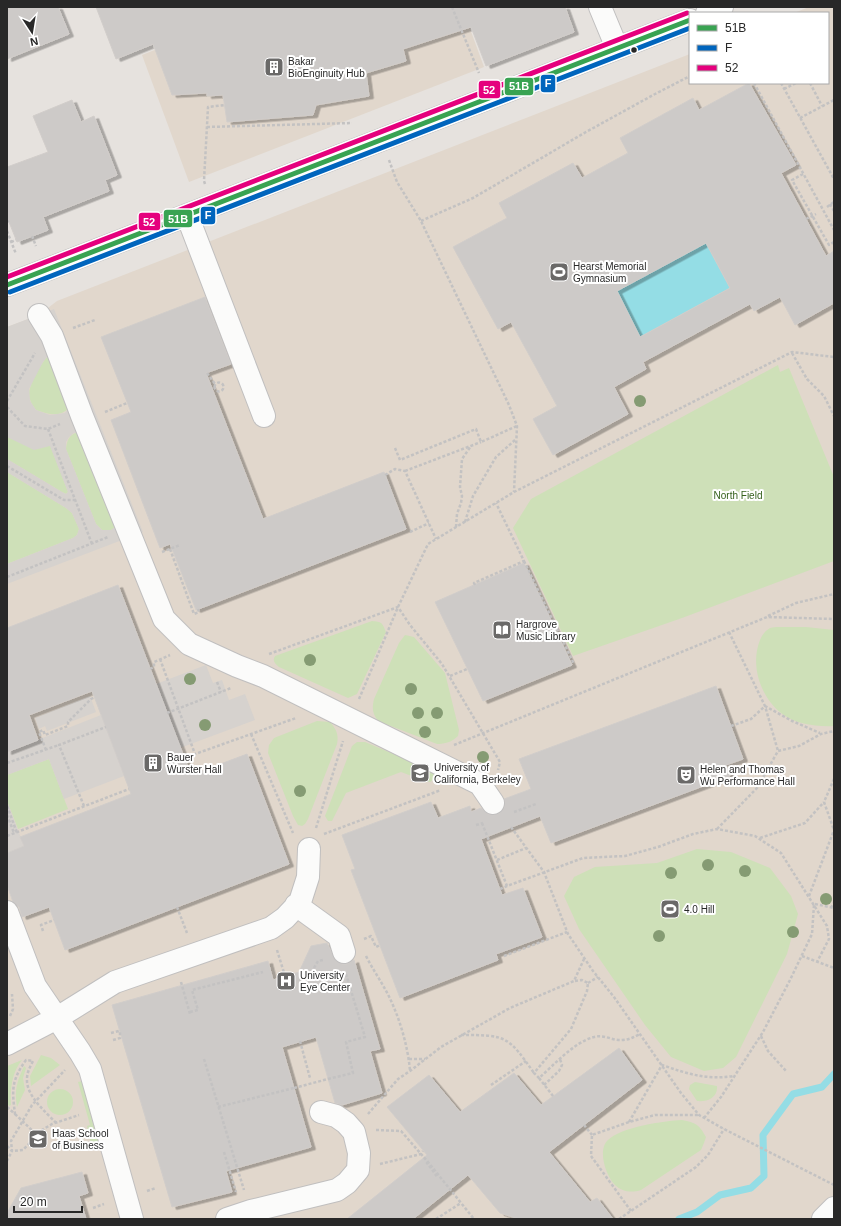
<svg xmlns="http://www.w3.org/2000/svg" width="841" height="1226" font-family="Helvetica,sans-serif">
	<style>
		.education { fill: #e1d7cc }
		.green { fill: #cee0b8 }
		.plaza { fill: #d6d2ce; fill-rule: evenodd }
		.water { fill: #94dde5 }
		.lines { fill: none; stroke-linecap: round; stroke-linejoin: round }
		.stream { stroke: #94dde5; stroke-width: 7 }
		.building { fill: #cdcac8; stroke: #d1cdca; fill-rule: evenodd; filter: url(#shadow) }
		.minor-casing { stroke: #c0bfbf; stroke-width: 24 }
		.path { stroke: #c3c2c2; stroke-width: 2.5; stroke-dasharray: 3 2; stroke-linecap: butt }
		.minor { stroke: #fbfbfa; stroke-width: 22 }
		.path-bridge { stroke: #c3c2c2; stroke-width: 2.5; stroke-dasharray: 3 2; stroke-linecap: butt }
		.bus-1-casing { stroke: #fff; stroke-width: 8 }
		.bus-2-casing { stroke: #fff; stroke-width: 8 }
		.bus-3-casing { stroke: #fff; stroke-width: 8 }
		.bus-1 { stroke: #39a352; stroke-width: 5 }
		.bus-2 { stroke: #0065bd; stroke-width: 5 }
		.bus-3 { stroke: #e5007d; stroke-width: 5 }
		.tree { fill: #859b73 }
		.bus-dot { fill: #282828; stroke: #fff; stroke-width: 1.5 }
		.labels { text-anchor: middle; stroke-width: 4; stroke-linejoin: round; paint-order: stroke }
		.poi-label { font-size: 10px; fill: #282828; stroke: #fff; text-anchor: start }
		.park-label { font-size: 10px; fill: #35611c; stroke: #fff }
		.line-badge { stroke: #fff; stroke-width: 1.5 }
		.badge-label { font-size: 11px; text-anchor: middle; font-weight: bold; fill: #fff }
	</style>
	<defs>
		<filter id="shadow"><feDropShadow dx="4.5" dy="2.5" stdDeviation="0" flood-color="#0004"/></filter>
	</defs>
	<rect width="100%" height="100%" fill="#e6e2de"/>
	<path class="education" d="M 462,7 L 484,67 L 189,182 L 142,55 L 185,38 Z
		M 809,7 L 834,7 L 834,1219 L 7,1219 L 7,327 L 39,315 L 57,301 L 690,54 L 690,83 L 828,83 L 828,13 L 794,13 Z"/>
	<path class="green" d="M 47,357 L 50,357 L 69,408 C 59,418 48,414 36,410 C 25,396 29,389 36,374 C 39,368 42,363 47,357 Z
		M 778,365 L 780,372 L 789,368 L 834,477 L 834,561 L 682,618 L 573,656 L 513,528 L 531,499 Z
		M 80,432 L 117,526 L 111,530 L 102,530 L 96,524 L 66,449 C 67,439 70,433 80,432 Z
		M 7,437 L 50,445 L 68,492 L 66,494 L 62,492 L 7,459 Z
		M 7,472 L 66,508 L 72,513 L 79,529 L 77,535 L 73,538 L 7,564 Z
		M 372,621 C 382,622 382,622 386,632 L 357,694 L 348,698 L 279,667 C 275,664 272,661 275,656 Z
		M 779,627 L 806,627 L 834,630 L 834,726 C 817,727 794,724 781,713 C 760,696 750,665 760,640 C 762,635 765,631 770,628 C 773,627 776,627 779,627 Z
		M 405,635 L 414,637 L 445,673 L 459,730 L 458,736 C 452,742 445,744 437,744 L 378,721 C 372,713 372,708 374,699 L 399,643 Z
		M 317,721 L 330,722 C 336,729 339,734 337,744 L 308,819 L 305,824 L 302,826 L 298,825 L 293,816 L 268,753 L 269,745 L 274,738 Z
		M 357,742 L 365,742 L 434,771 L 436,774 L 435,778 L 430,782 L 425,781 L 401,772 L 346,793 L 332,821 L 328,821 L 325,816 L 352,746 Z
		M 49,759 L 68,809 L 18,829 L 7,801 L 7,775 Z
		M 697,849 L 731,852 L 770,868 L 791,896 L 798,914 L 787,954 L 736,1057 L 723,1068 L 704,1071 L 671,1057 L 645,1025 L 579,929 L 564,896 L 574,877 L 595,867 L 657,863 Z
		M 41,1055 L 51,1058 L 60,1065 L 31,1086 L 30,1076 Z
		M 22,1060 C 12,1072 10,1089 11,1105 L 9,1106 L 7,1103 L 7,1066 Z
		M 24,1066 L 26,1068 L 23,1078 L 25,1090 L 17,1107 C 14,1090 17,1082 24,1066 Z
		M 83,1081 L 101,1145 L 92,1148 L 87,1126 L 90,1125 L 78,1082 Z
		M 695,1082 L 717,1086 C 718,1098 707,1102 697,1101 L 689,1089 L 690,1085 Z
		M47 1102a13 13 0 1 1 26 0a13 13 0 1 1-26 0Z
		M 682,1120 C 696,1123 699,1124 706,1137 L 704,1143 L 701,1150 L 641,1190 C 632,1193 622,1192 615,1185 C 606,1176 597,1150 608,1140 C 621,1127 664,1121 682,1120 Z"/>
	<path class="plaza" d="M 54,309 L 143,532 L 7,584 L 7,564 L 73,538 L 77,535 L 79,529 L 72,513 L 66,508 L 7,472 L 7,459 L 62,492 L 66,494 L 68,492 L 50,446 L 34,450 L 7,437 L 7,327 ZM 47,357 L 50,357 L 69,408 L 65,413 L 50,415 L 36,410 L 30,401 L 29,389 L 43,362 ZM 80,432 L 117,526 L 111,530 L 102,530 L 96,524 L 66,449 L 66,442 L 69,437 L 74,433 Z
		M 206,665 L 213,683 L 222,680 L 229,700 L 245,694 L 255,720 L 180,748 L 156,684 Z
		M 90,696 L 96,712 L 47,731 L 45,726 L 39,729 L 35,718 Z
		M 101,715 L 124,776 L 64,799 L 49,759 L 7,775 L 7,752 Z
		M 7,801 L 24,846 L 7,853 Z"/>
	<path class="water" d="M 706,243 L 730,288 L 640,337 L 617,291 Z"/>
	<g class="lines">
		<path class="stream" d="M 679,1219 L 697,1212 L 720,1195 L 751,1188 L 764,1176 L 763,1135 L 793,1094 L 822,1087 L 834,1074"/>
	</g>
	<path class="building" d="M 7,7 L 58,7 L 69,34 L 7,59 Z
		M 96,7 L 565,7 L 574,32 L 486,66 L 471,27 L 403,49 L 406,61 L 366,73 L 369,96 L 316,105 L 313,115 L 227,122 L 223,95 L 207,96 L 207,93 L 172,95 L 153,44 L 116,59 Z
		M 749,83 L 796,165 L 781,173 L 826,256 L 834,251 L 834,303 L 795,325 L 780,297 L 754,311 L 750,304 L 643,362 L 646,369 L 614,387 L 628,414 L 553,455 L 533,419 L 557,406 L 511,322 L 498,329 L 453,247 L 507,218 L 499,203 L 573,163 L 582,178 L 628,153 L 620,138 L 693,98 L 699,110 ZM 706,243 L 730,288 L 640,337 L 617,291 Z
		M 72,100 L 81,122 L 94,116 L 117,175 L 105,180 L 109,191 L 43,217 L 48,230 L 17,242 L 7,217 L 7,167 L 48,152 L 33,116 Z
		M 205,297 L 231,364 L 206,373 L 263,519 L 384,472 L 406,529 L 196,610 L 170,544 L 160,548 L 111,420 L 131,412 L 101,337 Z
		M 524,563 L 572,665 L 483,701 L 435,602 Z
		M 118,585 L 191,775 L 247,754 L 289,864 L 65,950 L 49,907 L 22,917 L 19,907 L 13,902 L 7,885 L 7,853 L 24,846 L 20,837 L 131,794 L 92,691 L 29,715 L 38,740 L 7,752 L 7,628 Z
		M 716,686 L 743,759 L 726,765 L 730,776 L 551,843 L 540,816 L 481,839 L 502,895 L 523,888 L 542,937 L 496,954 L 498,960 L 400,998 L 351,870 L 355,869 L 342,835 L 431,802 L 438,818 L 470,806 L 471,812 L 481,808 L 488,814 L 494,815 L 500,813 L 504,808 L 505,802 L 504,799 L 531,789 L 519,759 Z
		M 327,943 L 336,961 L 342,964 L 347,964 L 354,960 L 380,1049 L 370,1051 L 382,1093 L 342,1105 L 335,1103 L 316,1037 L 282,1047 L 311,1147 L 226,1171 L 232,1192 L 172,1207 L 112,1005 L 268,961 L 273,980 L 299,972 L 311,946 Z
		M 619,1048 L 642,1080 L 549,1152 L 590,1202 L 597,1198 L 613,1219 L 519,1219 L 500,1213 L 468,1175 L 413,1219 L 347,1219 L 427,1155 L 387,1107 L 429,1075 L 460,1112 L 514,1073 L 541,1105 Z
		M 82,1172 L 88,1193 L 79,1196 L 86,1219 L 7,1219 L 7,1213 L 21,1188 Z"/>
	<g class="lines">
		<g class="minor-casing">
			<path id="minor" d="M 600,7 L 617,48
				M 707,13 L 722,7
				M 187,215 L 264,416
				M 7,285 L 690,20
				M 39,315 L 52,336 L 82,416 L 164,619 L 189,644 L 237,666 L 263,676 L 480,784 L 493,803
				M 296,905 L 339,936 L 344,952
				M 7,912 L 35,986 L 80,1052 L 90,1069 L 132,1219
				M 7,1044 L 57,1018 L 115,982 L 271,928 L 285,918 L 300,902 L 308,877 L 309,849
				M 227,1219 L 251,1211 L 337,1190 L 347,1183 L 358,1170 L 359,1153 L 354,1132 L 346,1123 L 336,1116 L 321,1112
				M 823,1219 L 834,1208"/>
		</g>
		<path class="path" d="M 452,7 L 479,73
			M 754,83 L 834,230
			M 781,83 L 834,179
			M 810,83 L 822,106
			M 784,89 L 796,83
			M 800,118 L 834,100
			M 207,127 L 352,123
			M 389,160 L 397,182 L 421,221 L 509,405 L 517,426 L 514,492
			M 803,174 L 792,180 L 829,245 L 834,242
			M 205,184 L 204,181 L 208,107 L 225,105
			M 830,204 L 834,211
			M 827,207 L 834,202
			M 806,219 L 816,214
			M 421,221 L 473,198 L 586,132 L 655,94 L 690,76
			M 7,222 L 9,221
			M 7,231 L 16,254
			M 32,236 L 36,246
			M 11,242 L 16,240
			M 73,328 L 95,320
			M 792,353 L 807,379 L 824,396 L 834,416
			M 207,373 L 215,384
			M214.5 387a4.5 4.5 0 1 1 9 0a4.5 4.5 0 1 1-9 0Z
			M 7,401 L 35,353
			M 7,407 L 25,426 L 48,429 L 60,424
			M 105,412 L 127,403
			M 48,429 L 92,544
			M 395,448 L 400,460 L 476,429 L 481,442 L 517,426
			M 7,466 L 64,500 L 75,500
			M 405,471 L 481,442
			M 385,475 L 395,469 L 405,471 L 436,539
			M 465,522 L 473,496 L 496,457 L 515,440
			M 456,527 L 457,514 L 461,503 L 462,496 L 460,487 L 462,459 L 471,446
			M 410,532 L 429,523
			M 170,549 L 194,614 L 199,612 L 198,609
			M 162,552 L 180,545
			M 524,561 L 574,664
			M 7,577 L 108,537
			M 475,585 L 474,583 L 524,561 L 496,503
			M 768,616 L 796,603 L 834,594
			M 729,632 L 765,706 L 778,751
			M 269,654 L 398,607 L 410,625 L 442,664 L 500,762 L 498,770
			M 160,659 L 195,754
			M 150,669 L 154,667 L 154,662 L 170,655
			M 450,676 L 467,669
			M 217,682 L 221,692
			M 359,699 L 398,607 L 428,544 L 514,492 L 792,352 L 834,357
			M 167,713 L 231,688
			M 731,726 L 751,719 L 765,706 L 792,721 L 820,733
			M 251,734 L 293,833
			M 454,745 L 767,617 L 834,619
			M 46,750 L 39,732 L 43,730 L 45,735 L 68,726 L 68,722 L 91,699 L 95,697
			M 184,758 L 296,718
			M 7,763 L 59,745
			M 834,779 L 824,802 L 834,830
			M 7,806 L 17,833
			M 84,806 L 59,745 L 106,727
			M 514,812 L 536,804
			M 7,815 L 14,833
			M 482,823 L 507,886 L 583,858 L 625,856 L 658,847 L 693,834 L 717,829 L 755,836 L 781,853 L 827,926 L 829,939 L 817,962
			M 476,825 L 483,823
			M 511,827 L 544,872 L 568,934 L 593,971 L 614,997 L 681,1093 L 699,1115 L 724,1129 L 834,1185
			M 316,828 L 343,741
			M 717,829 L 757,788 L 778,751 L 799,746 L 821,734 L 834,731
			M 324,834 L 441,790
			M 7,836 L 129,789
			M 760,838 L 805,823 L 824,802
			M 497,860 L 526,848
			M 500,889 L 507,886
			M 809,896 L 834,830
			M 815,904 L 834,908
			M 177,907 L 187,933
			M 831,908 L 834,903
			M 43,931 L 41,925 L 54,920
			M 364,939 L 371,936 L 376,947 L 380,945
			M 277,950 L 285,976
			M 366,956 C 372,968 379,978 385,989 C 398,1012 408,1045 410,1071
			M 504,956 L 567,932
			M 802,956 L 834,968
			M 314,968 L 318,961 L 323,960
			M 575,981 L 582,980 L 588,983 L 587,991 L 571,1029 L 534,1073 L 539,1078 C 554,1065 574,1042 594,1037 C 604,1034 613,1041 622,1040 C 629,1040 634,1037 640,1034
			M 181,982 L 190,1014
			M 588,983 L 598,977
			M 190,1012 L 198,1010 L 192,990 L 263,972
			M 10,1016 L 13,1009 L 12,994
			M 111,1033 L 119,1031
			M 461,1035 C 507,1035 508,1036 534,1073
			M 761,1036 L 768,1051 L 786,1071
			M 113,1040 L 120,1038 L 120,1031
			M 300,1041 L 310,1078
			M 204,1059 L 244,1190
			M 409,1059 L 425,1059
			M 539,1078 L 553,1096
			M 328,1079 L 353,1073 L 346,1042 L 365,1037 L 346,974
			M 491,1085 L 526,1061
			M 544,1085 L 559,1071 L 562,1065 L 560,1059
			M 7,1107 L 15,1114 C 12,1090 11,1081 26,1060 L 33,1061 C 30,1067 27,1072 27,1079 C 26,1096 46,1112 56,1123
			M 218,1107 L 294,1088
			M 15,1114 L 37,1135
			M 368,1114 L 398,1079 L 410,1071 L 441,1047 L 510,1008 L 574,981 L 584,959
			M 704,1118 L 721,1097 L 763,1032 L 790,980 L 812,934 L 814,905
			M 629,1122 L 662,1065 C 688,1074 706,1080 734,1076
			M 584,1125 L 592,1135
			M 376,1130 L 401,1131 L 428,1162 L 474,1219
			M 7,1146 L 12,1151 L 23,1150 L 42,1130 L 52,1124 L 79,1115
			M 224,1152 L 236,1192
			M 7,1161 L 12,1151 L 11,1141 L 32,1105 L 65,1070
			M 428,1162 L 427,1163 L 436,1175 L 435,1176
			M 380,1164 L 421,1154 L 423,1151
			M 147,1191 L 156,1188
			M 93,1208 L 104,1204
			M 631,1211 L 591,1156 L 592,1135 L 629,1122 L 655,1115 L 699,1115
			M 436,1219 L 461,1203
			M 619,1219 L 696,1167 L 708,1155 L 724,1129"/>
		<use href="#minor" class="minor"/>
		<path class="path-bridge" d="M 294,1088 L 328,1079"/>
		<g class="bus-1-casing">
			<path id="bus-1" d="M 7,285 L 690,20"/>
		</g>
		<g class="bus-2-casing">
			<path id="bus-2" d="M 10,292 L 690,28"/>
		</g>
		<g class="bus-3-casing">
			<path id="bus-3" d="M 7,277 L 687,13"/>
		</g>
		<use href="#bus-1" class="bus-1"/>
		<use href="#bus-2" class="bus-2"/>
		<use href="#bus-3" class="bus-3"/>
	</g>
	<g class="tree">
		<circle cx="640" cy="401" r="6"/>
		<circle cx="310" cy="660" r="6"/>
		<circle cx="190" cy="679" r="6"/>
		<circle cx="411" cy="689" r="6"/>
		<circle cx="418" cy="713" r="6"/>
		<circle cx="437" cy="713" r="6"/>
		<circle cx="205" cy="725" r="6"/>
		<circle cx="425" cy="732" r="6"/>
		<circle cx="483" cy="757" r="6"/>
		<circle cx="300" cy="791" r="6"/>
		<circle cx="708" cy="865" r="6"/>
		<circle cx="745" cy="871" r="6"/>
		<circle cx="671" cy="873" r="6"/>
		<circle cx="826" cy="899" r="6"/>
		<circle cx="793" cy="932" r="6"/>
		<circle cx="659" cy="936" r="6"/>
	</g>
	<defs>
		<g id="building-square" transform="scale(1)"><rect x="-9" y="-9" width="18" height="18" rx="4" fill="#6a6968" stroke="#fff"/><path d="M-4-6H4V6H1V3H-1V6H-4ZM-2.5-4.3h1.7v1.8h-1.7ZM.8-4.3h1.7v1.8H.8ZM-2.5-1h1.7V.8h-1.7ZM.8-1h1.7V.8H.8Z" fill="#fff"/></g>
		<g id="stadium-square" transform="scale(1)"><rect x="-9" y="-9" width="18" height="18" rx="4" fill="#6a6968" stroke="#fff"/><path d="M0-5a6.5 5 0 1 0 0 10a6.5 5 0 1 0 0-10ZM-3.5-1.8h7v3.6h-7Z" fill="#fff"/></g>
		<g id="library-square" transform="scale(1)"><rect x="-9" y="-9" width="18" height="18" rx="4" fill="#6a6968" stroke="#fff"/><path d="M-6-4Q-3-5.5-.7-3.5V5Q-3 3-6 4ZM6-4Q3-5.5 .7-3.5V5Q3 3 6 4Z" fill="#fff"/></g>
		<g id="university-square" transform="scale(1)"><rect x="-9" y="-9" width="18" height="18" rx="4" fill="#6a6968" stroke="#fff"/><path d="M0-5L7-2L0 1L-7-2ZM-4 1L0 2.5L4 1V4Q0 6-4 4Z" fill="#fff"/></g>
		<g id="theatre-square" transform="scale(1)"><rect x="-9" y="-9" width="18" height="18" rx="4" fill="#6a6968" stroke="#fff"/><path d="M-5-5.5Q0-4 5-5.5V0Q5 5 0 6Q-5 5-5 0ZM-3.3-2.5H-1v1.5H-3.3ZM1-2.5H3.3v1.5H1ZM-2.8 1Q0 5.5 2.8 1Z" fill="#fff"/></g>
		<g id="hospital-square" transform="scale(1)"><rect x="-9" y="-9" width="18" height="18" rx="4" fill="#6a6968" stroke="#fff"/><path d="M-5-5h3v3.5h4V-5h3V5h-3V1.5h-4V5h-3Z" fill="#fff"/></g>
	</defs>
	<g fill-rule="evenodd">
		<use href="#building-square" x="274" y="67"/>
		<use href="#stadium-square" x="559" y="272"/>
		<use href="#library-square" x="502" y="630"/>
		<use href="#building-square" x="153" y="763"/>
		<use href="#university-square" x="420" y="773"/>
		<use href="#theatre-square" x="686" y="775"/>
		<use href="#stadium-square" x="670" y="909"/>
		<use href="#hospital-square" x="286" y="981"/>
		<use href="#university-square" x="38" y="1139"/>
	</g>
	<circle class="bus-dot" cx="634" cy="50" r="3.5"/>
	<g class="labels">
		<g class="poi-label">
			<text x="288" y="65">Bakar<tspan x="288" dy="12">BioEnginuity Hub</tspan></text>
			<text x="573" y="270">Hearst Memorial<tspan x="573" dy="12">Gymnasium</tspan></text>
			<text x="516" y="628">Hargrove<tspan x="516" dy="12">Music Library</tspan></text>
			<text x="167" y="761">Bauer<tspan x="167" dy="12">Wurster Hall</tspan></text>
			<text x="434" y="771">University of<tspan x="434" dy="12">California, Berkeley</tspan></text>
			<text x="700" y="773">Helen and Thomas<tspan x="700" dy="12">Wu Performance Hall</tspan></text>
			<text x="684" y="913">4.0 Hill</text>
			<text x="300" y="979">University<tspan x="300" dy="12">Eye Center</tspan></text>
			<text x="52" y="1137">Haas School<tspan x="52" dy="12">of Business</tspan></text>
		</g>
		<g class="park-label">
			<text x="738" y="499">North Field</text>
		</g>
	</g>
	<g class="line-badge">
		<rect x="540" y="74" width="16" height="19" rx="4" fill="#0065bd"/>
		<rect x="504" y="77" width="30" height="19" rx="4" fill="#39a352"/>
		<rect x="478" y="80" width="23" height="19" rx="4" fill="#e5007d"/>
		<rect x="200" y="206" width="16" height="19" rx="4" fill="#0065bd"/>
		<rect x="163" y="209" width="30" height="19" rx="4" fill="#39a352"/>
		<rect x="138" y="212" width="23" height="19" rx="4" fill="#e5007d"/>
	</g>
	<g class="badge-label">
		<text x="548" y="87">F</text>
		<text x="519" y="90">51B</text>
		<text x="489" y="94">52</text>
		<text x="208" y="219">F</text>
		<text x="178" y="223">51B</text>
		<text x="149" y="226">52</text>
	</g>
	<rect width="841" height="1226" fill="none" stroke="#282828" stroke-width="16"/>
	<rect x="689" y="12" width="140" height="72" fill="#ffffff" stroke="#a9a9a9"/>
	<rect x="697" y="25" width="20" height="6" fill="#39a352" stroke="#a9a9a9"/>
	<text x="725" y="32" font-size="12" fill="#282828">51B</text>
	<rect x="697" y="45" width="20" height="6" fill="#0065bd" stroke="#a9a9a9"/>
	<text x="725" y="52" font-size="12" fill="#282828">F</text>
	<rect x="697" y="65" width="20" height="6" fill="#e5007d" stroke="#a9a9a9"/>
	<text x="725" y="72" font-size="12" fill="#282828">52</text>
	<g transform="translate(32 32) rotate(168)" stroke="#ffffff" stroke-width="3" paint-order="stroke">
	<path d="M0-3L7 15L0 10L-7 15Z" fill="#282828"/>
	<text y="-6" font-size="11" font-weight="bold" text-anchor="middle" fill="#282828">N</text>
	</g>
	<path d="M14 1206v6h68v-6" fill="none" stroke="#282828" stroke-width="2"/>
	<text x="20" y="1206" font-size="12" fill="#282828" stroke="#ffffff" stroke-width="3" paint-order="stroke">20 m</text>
</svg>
